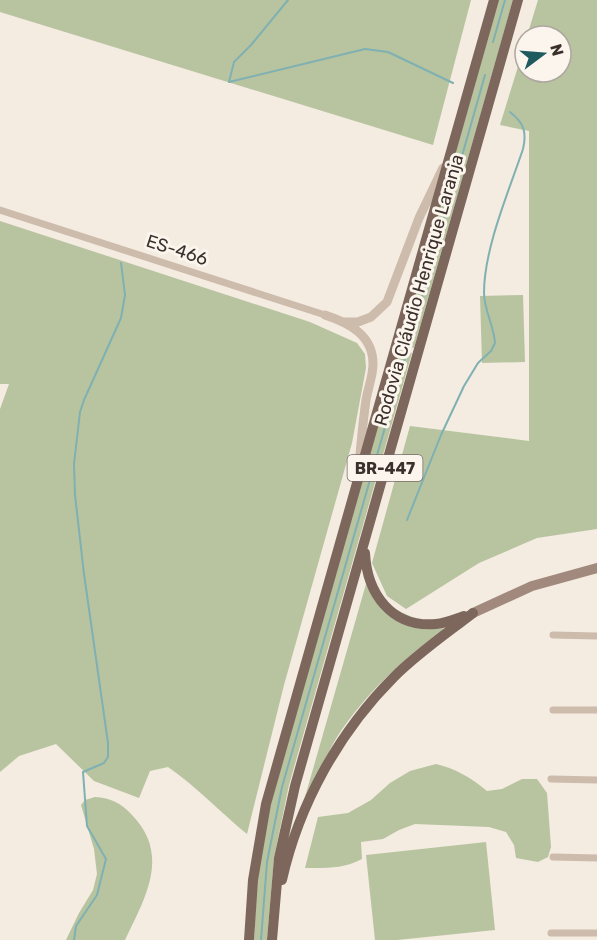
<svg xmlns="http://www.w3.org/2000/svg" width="597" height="940" font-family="Rubik,sans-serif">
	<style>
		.green { fill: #b8c4a0 }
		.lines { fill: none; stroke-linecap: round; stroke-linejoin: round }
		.stream { stroke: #7fb0b2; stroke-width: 2 }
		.minor { stroke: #cdbbac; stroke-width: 7 }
		.tertiary { stroke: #cdbbac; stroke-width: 9 }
		.secondary { stroke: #a18a7d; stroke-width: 10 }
		.primary { stroke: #7d675c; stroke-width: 10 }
		.labels { text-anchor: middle; stroke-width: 6; stroke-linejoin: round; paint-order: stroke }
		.shield { fill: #fbf5ee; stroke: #756b66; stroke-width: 1.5 }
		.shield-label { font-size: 16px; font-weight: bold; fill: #3b302b }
		.street-label { font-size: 18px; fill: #3b302b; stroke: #fbf5ee }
	</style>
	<rect width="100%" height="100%" fill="#f4ebe1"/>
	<path class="green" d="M 0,0 L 471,0 L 433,145 L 0,12 Z
		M 499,0 L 513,0 L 414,348 L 401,344 Z
		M 538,0 L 597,0 L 597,529 L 537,538 L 479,563 L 406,609 L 387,596 L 372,563 L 410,426 L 529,441 L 529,131 L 500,125 L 525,44 L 525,72 L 561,72 L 561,36 L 527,36 Z
		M 0,221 L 310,322 L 357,343 L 365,354 L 366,368 L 352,443 L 284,685 L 247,834 C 220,812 197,787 168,767 L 150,771 L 139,798 L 94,781 L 56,744 L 19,756 L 0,772 L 0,409 L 9,384 L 0,384 Z
		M 523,295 L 525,362 L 482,363 L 480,296 Z
		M 399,349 L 412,353 L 289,785 L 274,858 L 267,940 L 254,940 L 257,881 L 270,806 Z
		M 366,584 L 375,600 L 438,629 L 447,628 C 404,657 366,693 337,737 C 326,754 317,784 305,797 Z
		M 436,764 C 456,769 470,777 487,791 L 502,789 L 522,779 L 537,779 L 547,793 L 551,847 L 548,857 L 538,862 L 516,858 L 514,845 L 506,832 L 489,827 L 415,824 L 399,830 L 383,839 L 361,842 L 362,859 C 343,869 326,868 305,868 L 318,817 L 348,813 L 371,800 L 390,783 L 410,771 Z
		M 95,797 C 111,798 121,803 132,815 C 171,855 145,898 125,940 L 66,940 L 79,913 L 93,890 L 97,874 L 94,849 L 81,805 L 85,800 Z
		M 486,842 L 495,930 L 397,940 L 375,940 L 366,855 Z"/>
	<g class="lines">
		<path class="stream" d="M 493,42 L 505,0
			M 229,82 L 365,49 L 388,52 L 453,83
			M 229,82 L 234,62 L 251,45 L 288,0
			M 409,343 L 485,75
			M 407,520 L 441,435 L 464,386 L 478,363 L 491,351 L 495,343 C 494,326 484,310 484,293 C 484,248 509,191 523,149 C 527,132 524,123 510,112
			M 74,940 L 76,926 L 97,895 L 106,859 L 87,826 L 83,772 L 104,763 L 108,757 L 108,743 L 84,574 L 75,495 L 74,464 L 80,412 L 84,400 L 121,318 L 125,295 L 121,263
			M 261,940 L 267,862 L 282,787 L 406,354"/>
		<path class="minor" d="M 0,210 L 325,315
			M 553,635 L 597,636
			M 553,710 L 597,710
			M 551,779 L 597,780
			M 553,857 L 597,858
			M 551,933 L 597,933"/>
		<path class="tertiary" d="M 325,315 C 349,323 373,335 373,364 C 373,376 368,388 366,400 C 363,421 361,443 359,465
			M 344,322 L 358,322 L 371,317 L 387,302 L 419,218 L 443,168"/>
		<path class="secondary" d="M 473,613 L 532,586 L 597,568"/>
		<path class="primary" d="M 365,553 C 367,593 391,628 436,624 C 446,623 455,619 464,616
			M 282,880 C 299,804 339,732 394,677 C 418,653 446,634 473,613
			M 249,940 L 253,880 L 266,804 L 494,0
			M 272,940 L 279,858 L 295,786 L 518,0"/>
	</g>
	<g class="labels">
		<rect class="shield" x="347.5" y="455" width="75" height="26" rx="4.5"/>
		<g class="shield-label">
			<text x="385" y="474">BR-447</text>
		</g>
		<g class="street-label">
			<text transform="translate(177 250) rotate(18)" y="6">ES-466</text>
			<text transform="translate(419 290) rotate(-74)" y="6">Rodovia Cláudio Henrique Laranja</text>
		</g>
	</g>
	<g transform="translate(543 54) rotate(74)"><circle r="28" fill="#fbf5ee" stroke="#aea6a0" stroke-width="1.5"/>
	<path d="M0-4.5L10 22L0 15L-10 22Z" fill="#1f5a5e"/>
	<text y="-9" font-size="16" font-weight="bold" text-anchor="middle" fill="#3b302b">N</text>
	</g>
</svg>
